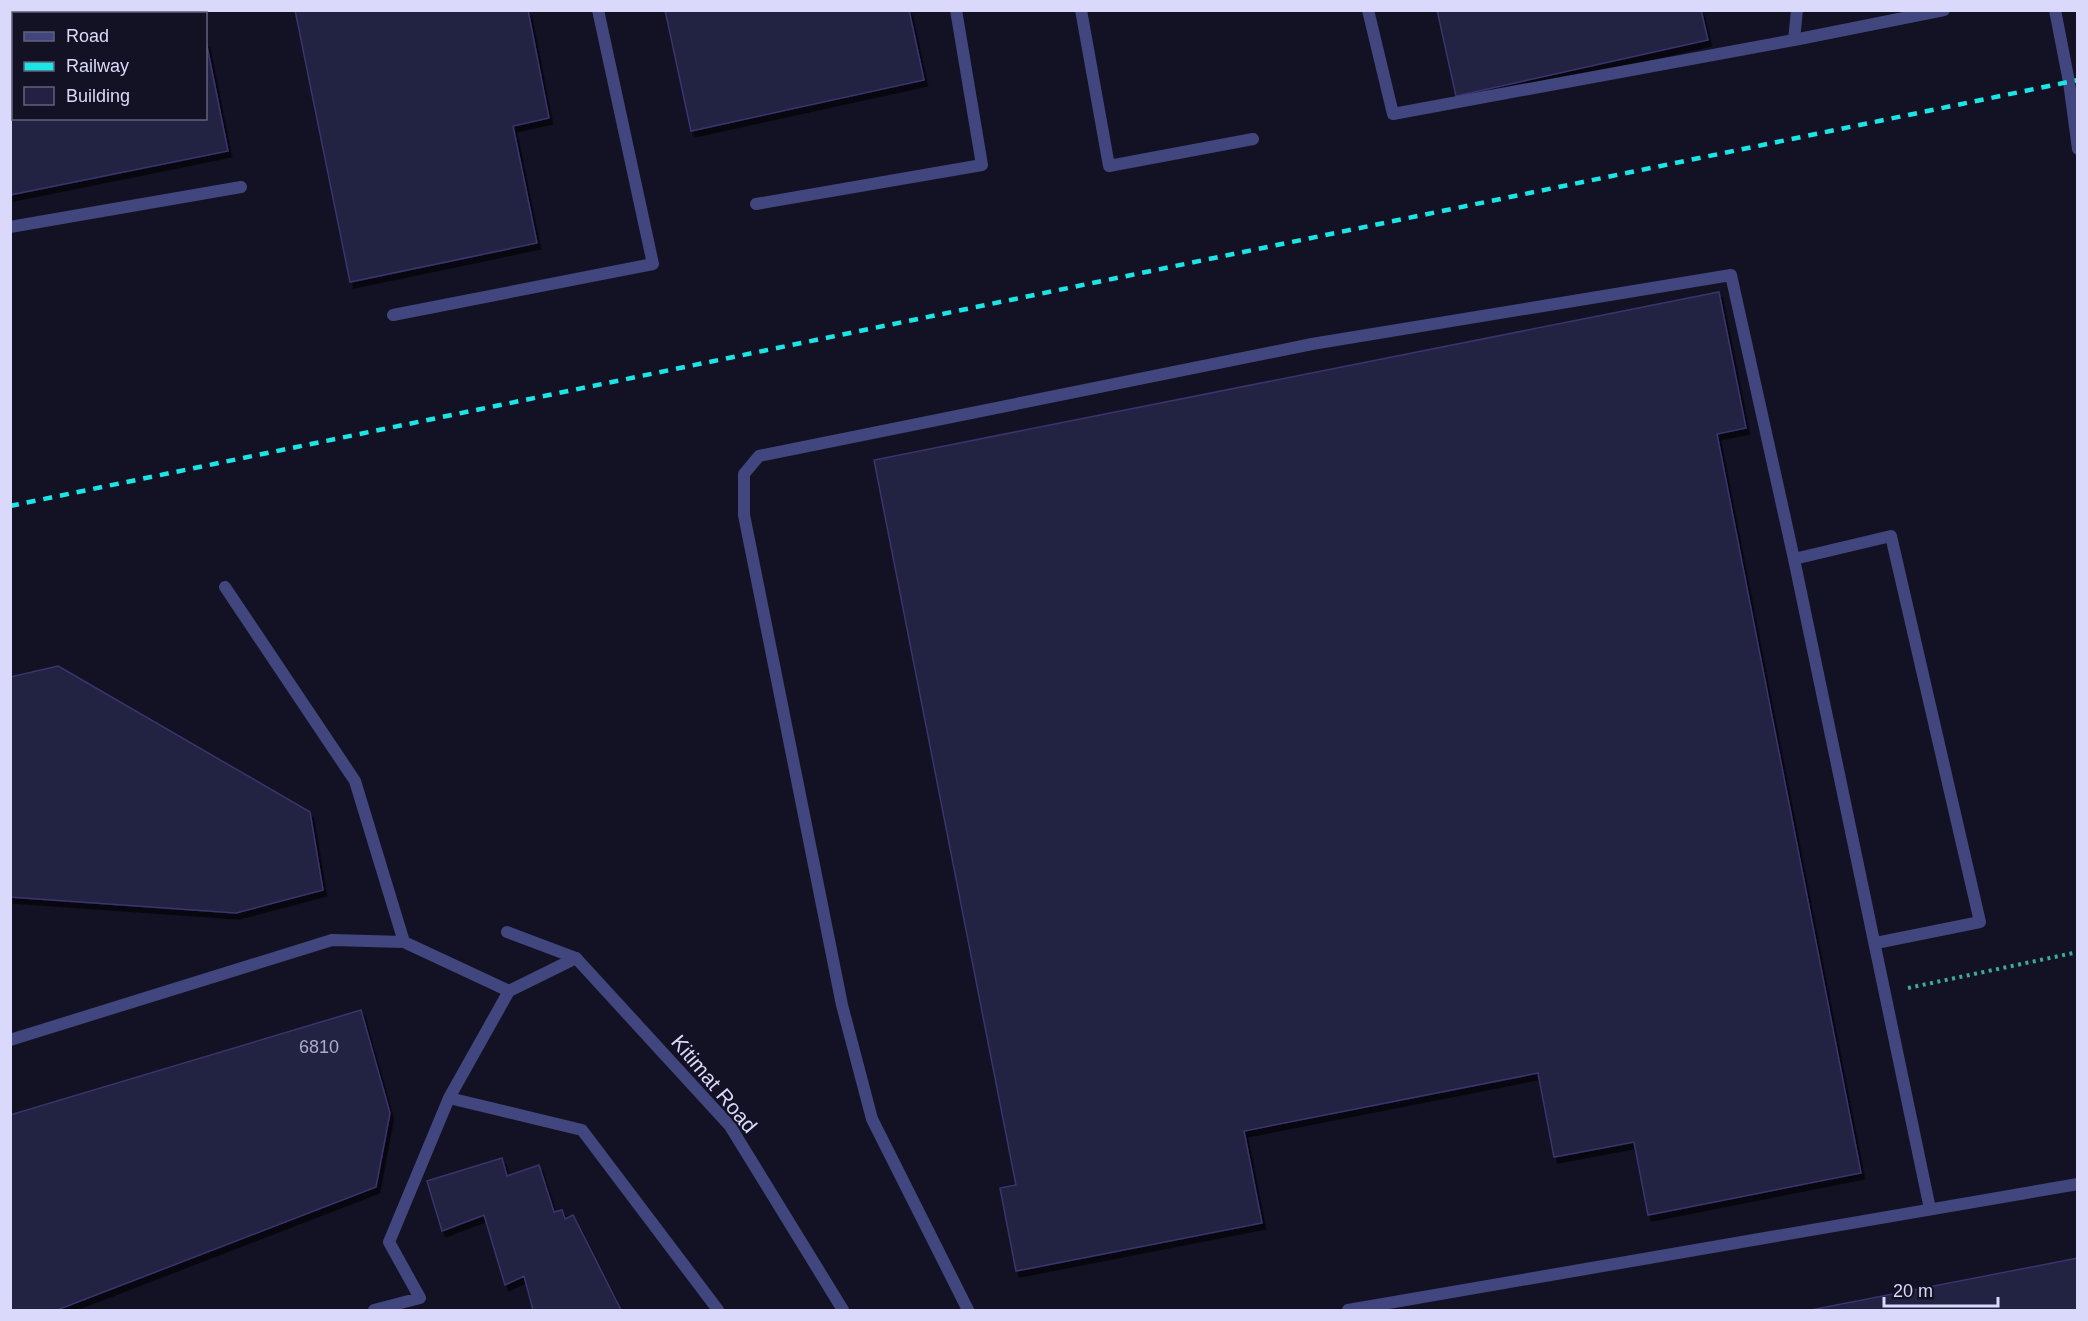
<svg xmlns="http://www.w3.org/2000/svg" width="2088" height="1321" font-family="Helvetica,sans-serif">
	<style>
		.building { fill: #232043; stroke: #3a346d; stroke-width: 1.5; filter: url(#shadow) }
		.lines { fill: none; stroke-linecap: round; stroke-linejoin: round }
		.path { stroke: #3dab99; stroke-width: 4; stroke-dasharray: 3 4.5; stroke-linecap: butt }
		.service { stroke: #42467e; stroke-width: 12 }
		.minor { stroke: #42467e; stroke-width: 12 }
		.tertiary { stroke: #42467e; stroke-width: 12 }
		.rail { stroke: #1be6e5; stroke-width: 4.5; stroke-dasharray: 9 8; stroke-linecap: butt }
		.labels { text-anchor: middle; stroke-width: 4.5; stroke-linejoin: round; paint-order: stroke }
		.number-label { font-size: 18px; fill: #acabcd }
		.street-label { font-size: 21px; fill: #dad9fb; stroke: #131225 }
	</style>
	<defs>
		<filter id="shadow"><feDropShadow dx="3.5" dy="6" stdDeviation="0" flood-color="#0009"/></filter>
	</defs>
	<rect width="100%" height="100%" fill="#131225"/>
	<path class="building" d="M 10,10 L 199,10 L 200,14 L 14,14 L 14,118 L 206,118 L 206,41 L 228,151 L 10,195 Z
		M 295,10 L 528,10 L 549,118 L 513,126 L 537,243 L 350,282 Z
		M 665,10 L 909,10 L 924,80 L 691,131 Z
		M 1437,10 L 1701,10 L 1708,40 L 1456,96 Z
		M 1719,292 L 1746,428 L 1717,434 L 1861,1173 L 1648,1215 L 1634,1142 L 1554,1157 L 1538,1073 L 1244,1131 L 1262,1223 L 1016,1271 L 1000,1188 L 1016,1185 L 874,460 Z
		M 58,666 L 310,812 L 323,890 L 236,913 L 10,897 L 10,677 Z
		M 361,1010 L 390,1113 L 376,1187 L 57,1310 L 10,1310 L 10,1115 Z
		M 502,1158 L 507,1176 L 539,1165 L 554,1212 L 562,1210 L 565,1219 L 573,1215 L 621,1310 L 533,1310 L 524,1276 L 505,1285 L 484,1215 L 442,1231 L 427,1181 Z
		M 2078,1258 L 2078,1310 L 1811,1310 Z"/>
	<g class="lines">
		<path class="path" d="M 1908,988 L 2078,952"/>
		<path class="service" d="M 1081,10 L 1109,166 L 1253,139
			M 1368,10 L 1393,114 L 1794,40
			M 1797,10 L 1794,40 L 1944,10
			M 756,204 L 982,165 L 956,10
			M 10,227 L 241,187
			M 393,315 L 653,264 L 598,10
			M 1794,559 L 1891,536 L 1980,922 L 1876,943
			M 225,587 L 355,781 L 404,942
			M 10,1040 L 332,940 L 404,942 L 509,991
			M 449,1098 L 509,991 L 576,958
			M 374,1310 L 420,1298 L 389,1242 L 449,1098 L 582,1130 L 718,1310
			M 968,1310 L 872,1119 L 842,1005 L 744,515 L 744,474 L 759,456 L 1312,344 L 1731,275 L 1794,559 L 1930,1209
			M 1348,1310 L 2078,1184"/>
		<path class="minor" d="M 507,932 L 576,958 L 730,1126 L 843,1310"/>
		<path class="tertiary" d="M 2055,10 L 2069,82 L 2078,149"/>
		<path class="rail" d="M 10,506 L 2078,80"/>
	</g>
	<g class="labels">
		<g class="number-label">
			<text x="319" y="1053">6810</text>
		</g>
		<g class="street-label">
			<text transform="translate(714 1084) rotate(50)" y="7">Kitimat Road</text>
		</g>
	</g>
	<rect width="2088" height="1321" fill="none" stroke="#dad9fb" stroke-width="24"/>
	<rect x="12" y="12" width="195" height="108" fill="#131225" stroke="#63627b" stroke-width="1.5"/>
	<rect x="24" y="32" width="30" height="9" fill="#42467e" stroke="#63627b" stroke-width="1.5"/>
	<text x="66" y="42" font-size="18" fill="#dad9fb">Road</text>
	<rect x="24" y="62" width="30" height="9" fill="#1be6e5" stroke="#63627b" stroke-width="1.5"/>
	<text x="66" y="72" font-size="18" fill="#dad9fb">Railway</text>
	<rect x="24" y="87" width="30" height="18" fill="#232043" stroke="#63627b" stroke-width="1.5"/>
	<text x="66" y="102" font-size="18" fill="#dad9fb">Building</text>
	<path d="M1884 1297v9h114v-9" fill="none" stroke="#dad9fb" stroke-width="3"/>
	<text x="1893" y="1297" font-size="18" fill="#dad9fb" stroke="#131225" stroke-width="4.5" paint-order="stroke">20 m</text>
</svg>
